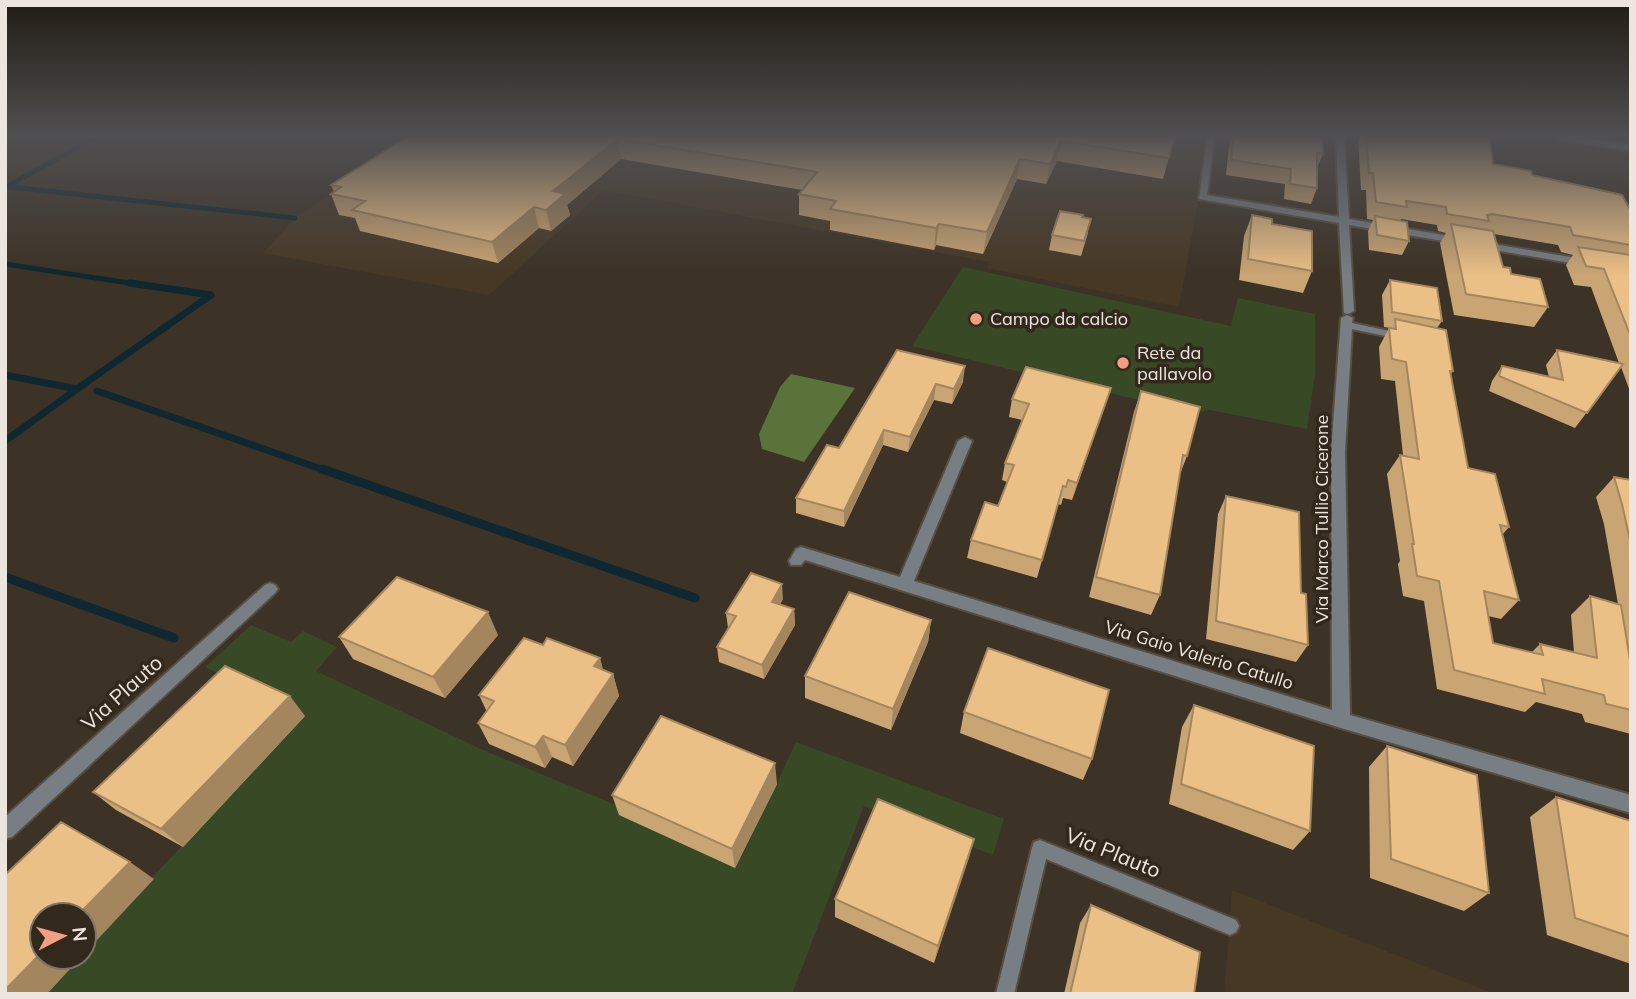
<svg xmlns="http://www.w3.org/2000/svg" width="1636" height="999" font-family="Mulish,sans-serif">
	<style>
		.built { fill: #463825 }
		.green { fill: #384926 }
		.forest { fill: #59733a }
		.lines { fill: none; stroke-linecap: round; stroke-linejoin: round }
		.stream-far2 { stroke: #0e2730; stroke-width: 5 }
		.stream-far1 { stroke: #0e2730; stroke-width: 7 }
		.stream { stroke: #0e2730; stroke-width: 9 }
		.lane-casing { stroke: #584f43; stroke-width: 4 }
		.street-casing { stroke: #584f43; stroke-width: 4 }
		.lane { fill: #777f84; fill-rule: evenodd }
		.street { fill: #777f84; fill-rule: evenodd }
		.wall { fill: #caa574 }
		.shaded-wall { fill: #a4865e }
		.building { fill: #ebc087; stroke: #a4865e; stroke-width: 2 }
		.poi-dot { fill: #f39f83; stroke: #32281b; stroke-width: 2.5 }
		.labels { text-anchor: middle; stroke-width: 7; stroke-linejoin: round; paint-order: stroke }
		.poi-label { font-size: 18px; fill: #ede6de; stroke: #32281b; text-anchor: start }
		.street-label { font-size: 18px; fill: #ede6de; stroke: #32281b }
		.near-street-label { font-size: 21px; fill: #ede6de; stroke: #32281b }
	</style>
	<rect width="100%" height="100%" fill="#3c3225"/>
	<path class="built" d="M 414,136 L 1210,136 L 1179,307 L 987,268 L 989,262 L 604,190 L 489,295 L 263,253 L 295,218 Z
		M 1232,890 L 1495,994 L 1224,994 Z"/>
	<path class="green" d="M 963,267 L 1231,326 L 1238,298 L 1315,314 L 1315,375 L 1307,429 L 1210,410 L 1194,413 L 912,346 Z
		M 251,625 L 291,642 L 303,631 L 337,647 L 316,671 L 483,750 L 742,857 L 796,742 L 1004,819 L 993,855 L 864,806 L 792,994 L 42,994 L 77,957 L 84,957 L 84,949 L 305,716 L 205,667 Z"/>
	<path class="forest" d="M 791,374 L 855,388 L 804,462 L 762,449 L 759,434 L 780,387 Z"/>
	<g class="lines">
		<path class="stream-far2" d="M 59,136 L 84,139
			M 6,187 L 98,136
			M 10,187 L 295,218
			M 5,264 L 142,285"/>
		<path class="stream-far1" d="M 5,375 L 77,389 L 5,441
			M 77,389 L 211,295 L 130,283
			M 97,391 L 327,471"/>
		<path class="stream" d="M 322,469 L 695,598
			M 5,577 L 174,638"/>
		<g class="lane-casing">
			<path id="lane" d="M 1040,840 L 1236,920 L 1239,926 L 1236,932 L 1230,935 L 1046,859 L 1014,994 L 996,994 L 1032,848 L 1034,842 Z"/>
		</g>
		<g class="street-casing">
			<path id="street" d="M 1207,136 L 1215,136 L 1207,195 L 1339,217 L 1336,136 L 1344,136 L 1349,219 L 1461,238 L 1466,241 L 1461,244 L 1349,225 L 1354,311 L 1348,314 L 1344,313 L 1339,223 L 1199,199 Z
				M 1553,136 L 1572,136 L 1631,145 L 1631,151 L 1557,139 Z
				M 1481,242 L 1588,260 L 1593,263 L 1588,266 L 1477,247 L 1477,243 Z
				M 1347,315 L 1353,318 L 1352,323 L 1408,335 L 1410,337 L 1404,340 L 1352,329 L 1345,452 L 1350,715 L 1631,795 L 1631,813 L 1341,728 L 805,560 L 801,565 L 791,565 L 789,561 L 796,549 L 801,547 L 900,577 L 958,441 L 965,437 L 972,441 L 914,581 L 1332,710 L 1331,452 L 1341,318 Z
				M 270,583 L 275,585 L 278,589 L 275,593 L 12,837 L 5,839 L 5,817 L 265,585 Z"/>
		</g>
		<use href="#lane" class="lane"/>
		<use href="#street" class="street"/>
	</g>
	<path class="wall" d="M 409,136 L 1175,136 L 1163,179 L 1057,161 L 1046,184 L 1017,179 L 983,254 L 936,245 L 934,250 L 830,230 L 830,221 L 799,215 L 799,194 L 802,190 L 621,159 L 567,205 L 570,215 L 551,231 L 539,228 L 498,263 L 360,231 L 355,218 L 339,215 L 331,194 L 334,192 L 331,185 Z
		M 1230,136 L 1322,136 L 1323,154 L 1317,168 L 1317,188 L 1311,204 L 1284,199 L 1285,184 L 1226,175 Z
		M 1358,136 L 1489,136 L 1493,164 L 1532,175 L 1631,211 L 1631,394 L 1621,367 L 1575,428 L 1489,391 L 1492,381 L 1502,366 L 1549,377 L 1546,365 L 1557,350 L 1619,363 L 1591,287 L 1574,285 L 1566,265 L 1573,255 L 1561,252 L 1558,245 L 1494,234 L 1503,267 L 1548,307 L 1534,327 L 1454,315 L 1440,243 L 1446,233 L 1438,231 L 1437,225 L 1401,219 L 1400,221 L 1409,241 L 1402,255 L 1369,250 L 1368,231 L 1373,220 L 1367,219 L 1366,190 L 1361,190 Z
		M 1252,215 L 1272,224 L 1312,271 L 1303,293 L 1239,280 L 1244,236 Z
		M 1083,217 L 1088,233 L 1081,256 L 1049,250 L 1052,235 Z
		M 1390,280 L 1442,321 L 1437,328 L 1453,371 L 1451,374 L 1468,468 L 1509,527 L 1502,535 L 1519,600 L 1501,619 L 1488,616 L 1493,643 L 1531,653 L 1540,644 L 1574,652 L 1571,615 L 1590,596 L 1618,604 L 1604,524 L 1596,497 L 1614,477 L 1631,480 L 1631,649 L 1628,648 L 1631,666 L 1631,734 L 1585,722 L 1582,714 L 1536,702 L 1525,712 L 1437,689 L 1424,601 L 1403,596 L 1398,564 L 1400,561 L 1387,474 L 1400,455 L 1403,455 L 1395,381 L 1381,379 L 1379,347 L 1389,328 L 1391,328 L 1384,327 L 1382,295 Z
		M 897,350 L 963,382 L 952,404 L 934,400 L 908,452 L 883,445 L 844,527 L 796,513 L 796,498 L 839,448 Z
		M 1111,388 L 1072,500 L 1063,498 L 1061,505 L 1058,504 L 1037,578 L 967,558 L 971,540 L 998,506 L 1007,482 L 1002,480 L 1005,463 L 1022,420 L 1009,417 L 1012,399 Z
		M 1141,391 L 1187,456 L 1180,474 L 1160,595 L 1151,615 L 1089,597 L 1134,412 Z
		M 1226,496 L 1301,593 L 1308,645 L 1296,662 L 1206,639 L 1218,514 Z
		M 783,599 L 780,604 L 794,609 L 795,625 L 764,679 L 719,662 L 717,647 L 728,628 L 726,613 Z
		M 931,620 L 928,642 L 891,730 L 805,698 L 805,676 Z
		M 498,635 L 445,698 L 353,659 L 339,637 Z
		M 603,670 L 613,674 L 619,696 L 573,766 L 552,757 L 545,768 L 489,744 L 478,723 L 487,712 L 479,695 Z
		M 1194,705 L 1310,831 L 1293,850 L 1169,804 L 1182,727 Z
		M 964,712 L 1092,759 L 1083,780 L 960,733 Z
		M 305,716 L 183,847 L 116,810 L 93,792 Z
		M 1387,746 L 1489,893 L 1464,911 L 1370,878 L 1369,767 Z
		M 777,784 L 735,868 L 619,815 L 612,795 Z
		M 1556,797 L 1631,821 L 1631,964 L 1547,935 L 1530,817 Z
		M 974,839 L 934,963 L 835,917 L 835,899 Z
		M 1091,905 L 1194,994 L 1064,994 L 1080,923 Z"/>
	<path class="shaded-wall" d="M 618,139 L 621,159 L 567,205 L 570,215 L 551,231 L 546,210 L 553,191 Z
		M 1061,141 L 1057,161 L 1046,184 L 1050,164 Z
		M 1020,159 L 1017,179 L 983,254 L 987,232 Z
		M 534,207 L 539,228 L 498,263 L 492,242 Z
		M 939,224 L 936,245 L 934,250 L 936,228 Z
		M 965,366 L 963,382 L 952,404 L 954,389 Z
		M 936,384 L 934,400 L 908,452 L 910,437 Z
		M 1111,388 L 1105,406 L 1072,500 L 1077,483 Z
		M 884,430 L 883,445 L 844,527 L 844,511 Z
		M 782,584 L 783,599 L 773,617 L 772,602 Z
		M 794,609 L 795,625 L 764,679 L 762,665 Z
		M 488,612 L 498,635 L 445,698 L 433,677 Z
		M 931,620 L 928,642 L 891,730 L 893,709 Z
		M 600,658 L 606,680 L 594,666 Z
		M 613,674 L 619,696 L 573,766 L 565,745 Z
		M 290,696 L 305,716 L 183,847 L 161,829 Z
		M 543,736 L 552,757 L 545,768 L 535,747 Z
		M 775,763 L 777,784 L 735,868 L 732,849 Z
		M 974,839 L 969,858 L 934,963 L 938,946 Z
		M 130,862 L 154,879 L 84,954 L 84,915 L 78,915 Z
		M 42,952 L 42,957 L 81,957 L 47,994 L 5,994 L 5,990 Z"/>
	<path class="building" d="M 409,136 L 1175,136 L 1169,158 L 1061,141 L 1050,164 L 1020,159 L 987,232 L 939,224 L 936,228 L 830,209 L 836,201 L 799,194 L 817,172 L 618,139 L 553,191 L 565,194 L 546,210 L 534,207 L 492,242 L 352,210 L 365,201 L 331,194 L 341,187 L 331,185 Z
		M 1234,136 L 1322,136 L 1323,154 L 1317,153 L 1317,188 L 1290,184 L 1291,169 L 1231,160 Z
		M 1366,136 L 1489,136 L 1493,164 L 1531,171 L 1532,175 L 1622,195 L 1631,211 L 1631,245 L 1573,235 L 1570,227 L 1492,214 L 1487,215 L 1489,221 L 1447,214 L 1446,207 L 1406,201 L 1407,207 L 1376,202 L 1373,173 L 1369,173 Z
		M 1060,211 L 1083,215 L 1082,217 L 1091,219 L 1084,241 L 1052,235 Z
		M 1252,215 L 1272,219 L 1272,224 L 1312,231 L 1312,271 L 1248,259 Z
		M 1375,216 L 1407,222 L 1409,241 L 1377,235 Z
		M 1451,224 L 1493,231 L 1503,267 L 1510,268 L 1511,274 L 1540,279 L 1548,307 L 1466,294 Z
		M 1578,247 L 1631,255 L 1631,337 L 1604,269 L 1586,266 Z
		M 1390,280 L 1437,288 L 1442,321 L 1392,312 Z
		M 1395,319 L 1446,330 L 1453,371 L 1450,371 L 1468,468 L 1495,474 L 1509,527 L 1500,525 L 1519,600 L 1484,591 L 1493,643 L 1543,655 L 1540,644 L 1597,658 L 1590,596 L 1621,605 L 1631,666 L 1631,710 L 1606,704 L 1604,695 L 1542,679 L 1545,694 L 1454,670 L 1439,581 L 1417,576 L 1412,544 L 1414,544 L 1400,455 L 1419,459 L 1406,362 L 1392,359 L 1389,328 L 1396,329 Z
		M 897,350 L 965,366 L 954,389 L 936,384 L 910,437 L 884,430 L 844,511 L 796,498 L 827,445 L 839,448 Z
		M 1557,350 L 1623,364 L 1587,413 L 1499,376 L 1502,366 L 1563,380 Z
		M 1026,367 L 1111,388 L 1077,483 L 1068,480 L 1066,487 L 1063,486 L 1042,560 L 971,540 L 985,502 L 998,506 L 1014,465 L 1005,463 L 1029,404 L 1012,399 Z
		M 1141,391 L 1200,407 L 1187,456 L 1183,455 L 1160,595 L 1096,577 Z
		M 1614,477 L 1631,480 L 1631,545 L 1622,504 Z
		M 1226,496 L 1299,512 L 1301,593 L 1306,594 L 1308,645 L 1216,621 Z
		M 751,573 L 782,584 L 772,602 L 794,609 L 762,665 L 717,647 L 736,616 L 726,613 Z
		M 397,577 L 488,612 L 433,677 L 339,637 Z
		M 849,592 L 931,620 L 893,709 L 805,676 Z
		M 524,638 L 543,645 L 547,638 L 600,658 L 594,666 L 613,674 L 565,745 L 543,736 L 535,747 L 478,723 L 494,701 L 479,695 Z
		M 988,648 L 1109,690 L 1092,759 L 964,712 Z
		M 225,666 L 290,696 L 161,829 L 93,792 Z
		M 1194,705 L 1314,746 L 1310,831 L 1181,784 Z
		M 661,716 L 775,763 L 732,849 L 612,795 Z
		M 1387,746 L 1477,775 L 1489,893 L 1391,859 Z
		M 1556,797 L 1631,821 L 1631,937 L 1575,918 Z
		M 878,799 L 974,839 L 938,946 L 835,899 Z
		M 61,822 L 130,862 L 78,915 L 42,915 L 42,952 L 5,990 L 5,875 Z
		M 1091,905 L 1200,952 L 1194,994 L 1070,994 Z"/>
	<linearGradient id="sky" x2="0" y2="1"><stop stop-color="#211c14"/><stop offset="0.49" stop-color="#504f51"/><stop offset="1" stop-color="#504f51" stop-opacity="0"/></linearGradient>
	<rect width="1636" height="276" fill="url(#sky)"/>
	<g class="poi-dot">
		<circle cx="976" cy="319" r="7"/>
		<circle cx="1123" cy="363" r="7"/>
	</g>
	<g class="labels">
		<g class="poi-label">
			<text x="990" y="325">Campo da calcio</text>
			<text x="1137" y="359">Rete da<tspan x="1137" dy="21">pallavolo</tspan></text>
		</g>
		<g class="street-label">
			<text transform="translate(1322 519) rotate(-90)" y="6">Via Marco Tullio Cicerone</text>
			<text transform="translate(1199 655) rotate(17)" y="6">Via Gaio Valerio Catullo</text>
		</g>
		<g class="near-street-label">
			<text transform="translate(122 693) rotate(-42)" y="7">Via Plauto</text>
			<text transform="translate(1113 853) rotate(22)" y="7">Via Plauto</text>
		</g>
	</g>
	<rect width="1636" height="999" fill="none" stroke="#ede6de" stroke-width="14"/>
	<g transform="translate(63 936) rotate(84)"><circle r="33" fill="#32281b" stroke="#7d7469" stroke-width="2"/>
	<path d="M0-5L12 26L0 18L-12 26Z" fill="#f39f83"/>
	<text y="-10" font-size="19" font-weight="bold" text-anchor="middle" fill="#ede6de">N</text>
	</g>
</svg>
